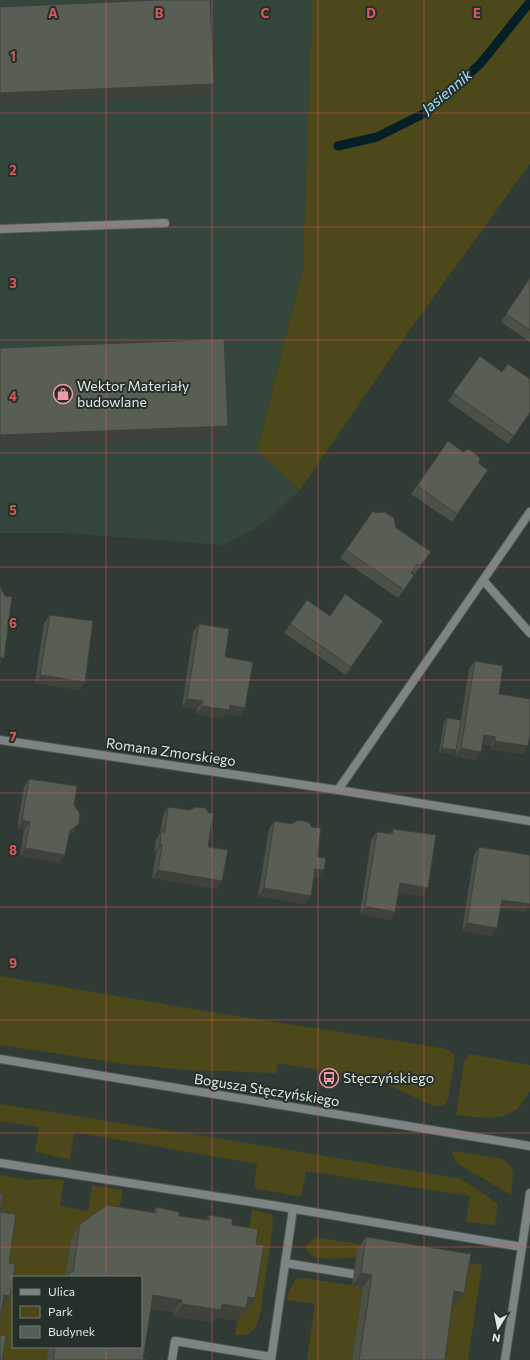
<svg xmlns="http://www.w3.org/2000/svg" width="530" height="1360" font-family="Commissioner,sans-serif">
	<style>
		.built { fill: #35463d }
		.green { fill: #4d4819 }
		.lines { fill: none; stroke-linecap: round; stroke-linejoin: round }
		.stream { stroke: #051f27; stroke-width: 9 }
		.minor-casing { stroke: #4c5751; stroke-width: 10 }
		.tertiary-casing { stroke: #4c5751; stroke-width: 10 }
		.minor { stroke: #7e8484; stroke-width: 8 }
		.tertiary { stroke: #7e8484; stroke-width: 8 }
		.wall { fill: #4c5148 }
		.shaded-wall { fill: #3e423b }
		.building { fill: #585e54; stroke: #3e423b }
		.grid { fill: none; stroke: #d95857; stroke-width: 1; stroke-opacity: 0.55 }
		.labels { text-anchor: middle; stroke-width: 4; stroke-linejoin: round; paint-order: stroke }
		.poi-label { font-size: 14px; fill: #e1e7e4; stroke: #26302b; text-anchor: start }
		.street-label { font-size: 14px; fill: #e1e7e4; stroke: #26302b }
		.water-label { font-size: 15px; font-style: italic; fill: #a2e1f9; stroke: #26302b }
		.grid-label { font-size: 13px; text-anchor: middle; font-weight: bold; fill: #d95857; stroke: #26302b; stroke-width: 4; stroke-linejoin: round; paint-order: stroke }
	</style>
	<rect width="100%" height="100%" fill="#303b35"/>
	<path class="built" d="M 0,0 L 312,0 L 303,268 L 257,450 L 300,490 L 261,525 L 224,545 L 65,533 L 0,533 Z"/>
	<path class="green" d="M 312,0 L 530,0 L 530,164 L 414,324 L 300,490 L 257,450 L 303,268 Z
		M 0,976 L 204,1011 L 442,1048 L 448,1050 L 454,1055 L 454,1062 L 448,1100 C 444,1106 441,1107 434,1106 L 375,1079 L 278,1063 L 276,1073 L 185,1070 L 125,1064 L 0,1045 Z
		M 469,1055 L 475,1055 L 530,1065 L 530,1091 L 517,1109 L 504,1116 L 486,1118 L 456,1115 L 464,1062 Z
		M 0,1104 L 278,1148 L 462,1179 L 498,1204 L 495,1225 L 466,1222 L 470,1196 L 306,1171 L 301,1197 L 254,1188 L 257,1164 L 74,1132 L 70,1159 L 35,1152 L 39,1127 L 0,1121 Z
		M 453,1151 L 502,1159 L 510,1165 L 513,1174 L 511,1195 L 458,1164 L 452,1155 Z
		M 0,1175 L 29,1180 L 43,1179 L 64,1180 L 60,1206 L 88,1211 L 92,1185 L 123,1190 L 119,1210 L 249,1230 L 252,1210 L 271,1214 L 273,1218 L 273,1225 L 260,1315 L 256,1327 L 247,1335 L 235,1335 L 239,1310 L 255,1258 L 65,1277 L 13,1277 L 13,1347 L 55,1347 L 47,1360 L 0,1360 Z
		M 315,1237 L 482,1265 L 468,1360 L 438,1360 L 446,1304 L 455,1306 L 357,1250 L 356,1257 C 342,1258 310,1264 306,1247 Z
		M 305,1278 L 363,1287 L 352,1360 L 307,1360 L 315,1304 L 286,1300 L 292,1285 L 296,1279 Z"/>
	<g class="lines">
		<path class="stream" d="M 338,146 L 377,137 L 427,112 L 480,64 L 530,2"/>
		<g class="minor-casing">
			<path id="minor" d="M 0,229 L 165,223
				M 483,580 L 530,633
				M 0,740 L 338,790 L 530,821
				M 338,790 L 530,512
				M 0,1163 L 271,1205 L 522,1247
				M 285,1263 L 353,1274
				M 172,1360 L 175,1341 L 271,1357
				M 271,1360 L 293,1209
				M 505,1360 L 530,1193"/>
		</g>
		<g class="tertiary-casing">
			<path id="tertiary" d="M 0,1059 L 530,1146"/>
		</g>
		<use href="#minor" class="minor"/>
		<use href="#tertiary" class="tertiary"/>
	</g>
	<path class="wall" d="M 530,278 L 530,342 L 501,322 Z
		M 480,356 L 530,412 L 508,444 L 448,401 Z
		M 448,441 L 488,470 L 452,522 L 411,494 Z
		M 373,511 L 431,552 L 415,574 L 412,572 L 411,573 L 414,575 L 398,598 L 340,558 Z
		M 307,600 L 330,616 L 383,621 L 346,675 L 284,633 Z
		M 50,615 L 85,682 L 79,690 L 35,683 L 44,623 Z
		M 199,624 L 225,657 L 245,708 L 240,716 L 226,713 L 223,718 L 196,714 L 197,709 L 182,707 L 193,632 Z
		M 475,661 L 499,694 L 523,754 L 490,749 L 491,745 L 483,744 L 476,760 L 455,756 L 469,669 Z
		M 447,718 L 453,754 L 439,752 L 444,722 Z
		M 29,779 L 74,805 L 73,832 L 69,835 L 60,863 L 20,856 L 24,830 L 17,828 L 24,787 Z
		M 168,807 L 208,847 L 222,881 L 217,889 L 152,878 L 156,853 L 154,853 L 156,840 L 160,833 L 163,815 Z
		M 274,821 L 317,857 L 318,878 L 313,877 L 311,896 L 305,904 L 258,896 L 269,829 Z
		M 393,829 L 422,896 L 398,892 L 395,912 L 390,920 L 360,914 L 371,840 L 377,832 L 390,834 Z
		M 479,847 L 525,912 L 501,908 L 492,936 L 462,931 L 474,855 Z
		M 156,1207 L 179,1216 L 206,1220 L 209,1215 L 232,1225 L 246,1311 L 244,1311 L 237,1321 L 216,1317 L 213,1322 L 173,1316 L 174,1312 L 151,1309 L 143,1359 L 148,1360 L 47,1360 L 48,1350 L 50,1347 L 141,1347 L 141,1277 L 65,1277 L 72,1237 L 80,1224 L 153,1212 Z
		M 366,1237 L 455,1306 L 452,1305 L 445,1360 L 352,1360 L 363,1287 L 352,1286 L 357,1250 Z"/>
	<path class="shaded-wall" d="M 214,84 L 205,96 L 0,105 L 0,93 Z
		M 228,426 L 219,439 L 0,447 L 0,435 Z
		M 0,657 L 4,658 L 0,663 Z
		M 40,675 L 85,682 L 79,690 L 35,683 Z
		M 187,699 L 203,701 L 197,709 L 182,707 Z
		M 230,705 L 245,708 L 240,716 L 226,713 L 223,718 L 196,714 L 202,706 Z
		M 484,735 L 496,737 L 491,745 L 478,743 Z
		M 495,741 L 528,746 L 523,754 L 490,749 Z
		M 442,748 L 456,750 L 453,754 L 439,752 Z
		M 461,748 L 481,752 L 476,760 L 455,756 Z
		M 22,820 L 30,822 L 24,830 L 17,828 Z
		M 79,824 L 73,832 L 65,838 L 70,830 Z
		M 160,845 L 162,845 L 156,853 L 154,853 Z
		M 25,848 L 65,855 L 60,863 L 20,856 Z
		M 315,869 L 324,870 L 318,878 L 309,877 Z
		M 158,870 L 222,881 L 217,889 L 152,878 Z
		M 400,883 L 428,888 L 422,896 L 394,891 Z
		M 264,888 L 311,896 L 305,904 L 258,896 Z
		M 502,900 L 530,904 L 530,905 L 525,912 L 497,908 Z
		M 365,906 L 395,912 L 390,920 L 360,914 Z
		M 467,923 L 497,928 L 492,936 L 462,931 Z
		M 361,1273 L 372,1275 L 363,1287 L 352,1286 Z
		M 454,1291 L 464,1293 L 455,1306 L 446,1304 Z
		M 4,1295 L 10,1296 L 2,1308 Z
		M 153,1295 L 182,1300 L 174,1312 L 144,1308 Z
		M 248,1297 L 255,1298 L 246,1311 L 244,1311 L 237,1321 L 216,1317 L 213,1322 L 173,1316 L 182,1304 L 222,1304 Z"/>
	<path class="building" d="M 158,0 L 210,0 L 214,84 L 0,93 L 0,7 Z
		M 530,278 L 530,330 L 506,314 Z
		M 224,339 L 228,426 L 0,435 L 0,348 Z
		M 480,356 L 502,372 L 508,364 L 530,379 L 530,412 L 514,436 L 453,393 Z
		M 448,441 L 463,452 L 469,449 L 480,458 L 479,464 L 488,470 L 457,514 L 417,486 Z
		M 373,511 L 376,513 L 385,512 L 394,518 L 396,528 L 431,552 L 420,566 L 417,564 L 411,573 L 414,575 L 404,590 L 346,550 Z
		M 0,586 L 5,596 L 12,597 L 4,658 L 0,657 Z
		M 345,594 L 383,621 L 351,667 L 290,624 L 307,600 L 330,616 Z
		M 50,615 L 93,621 L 85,682 L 40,675 Z
		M 199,624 L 229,629 L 225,657 L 253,662 L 245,708 L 230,705 L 229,710 L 202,706 L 203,701 L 187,699 Z
		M 475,661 L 503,666 L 499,694 L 530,699 L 530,735 L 528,746 L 495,741 L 496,737 L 484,735 L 481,752 L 461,748 Z
		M 447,718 L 461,720 L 456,750 L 442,748 Z
		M 29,779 L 77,786 L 74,805 L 80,814 L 79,824 L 70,830 L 65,855 L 25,848 L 30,822 L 22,820 Z
		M 168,807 L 189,810 L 196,807 L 205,808 L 209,813 L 213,813 L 208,847 L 228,850 L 222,881 L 158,870 L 162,845 L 160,845 L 161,832 L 165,832 Z
		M 298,820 L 308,822 L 312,827 L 321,828 L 317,857 L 326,858 L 324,870 L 315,869 L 311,896 L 264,888 L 274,821 L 292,824 Z
		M 393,829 L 436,835 L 428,888 L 400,883 L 395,912 L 365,906 L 377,832 L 392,834 Z
		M 479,847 L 530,855 L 530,904 L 502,900 L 497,928 L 467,923 Z
		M 0,1194 L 3,1195 L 0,1212 L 16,1214 L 9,1263 L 15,1264 L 10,1296 L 4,1295 L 0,1322 Z
		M 107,1205 L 156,1213 L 156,1207 L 179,1212 L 179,1216 L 209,1220 L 209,1215 L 232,1219 L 232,1225 L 258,1229 L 256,1244 L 264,1245 L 255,1298 L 248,1297 L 246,1308 L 222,1304 L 221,1310 L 182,1304 L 182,1300 L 153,1295 L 143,1359 L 148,1360 L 53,1360 L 55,1347 L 141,1347 L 141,1277 L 68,1277 L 69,1272 L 73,1272 L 80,1224 Z
		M 366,1237 L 471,1254 L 464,1293 L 454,1291 L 445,1360 L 359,1360 L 372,1275 L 361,1273 Z
		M 0,1335 L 6,1336 L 2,1360 L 0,1360 Z"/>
	<path class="grid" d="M 106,0 L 106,1277M 212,0 L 212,1360M 318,0 L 318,1360M 424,0 L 424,1360M 0,113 L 530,113M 0,227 L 530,227M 0,340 L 530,340M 0,453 L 530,453M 0,567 L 530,567M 0,680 L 530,680M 0,793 L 530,793M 0,907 L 530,907M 0,1020 L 530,1020M 0,1133 L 530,1133M 0,1247 L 530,1247M 106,1347 L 106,1360"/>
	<defs>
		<g id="shop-ring" transform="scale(1)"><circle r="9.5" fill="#26302b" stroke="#f49aa6" stroke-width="1.5"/><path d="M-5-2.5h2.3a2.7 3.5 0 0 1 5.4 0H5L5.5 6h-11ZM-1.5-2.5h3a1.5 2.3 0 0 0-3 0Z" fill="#f49aa6"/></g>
		<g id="bus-ring" transform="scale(1)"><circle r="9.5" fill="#26302b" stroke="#f49aa6" stroke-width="1.5"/><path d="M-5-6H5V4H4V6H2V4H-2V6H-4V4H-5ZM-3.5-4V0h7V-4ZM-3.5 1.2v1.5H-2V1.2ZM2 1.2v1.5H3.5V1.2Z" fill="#f49aa6"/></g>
	</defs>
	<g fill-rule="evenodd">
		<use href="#shop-ring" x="63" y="394"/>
		<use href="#bus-ring" x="329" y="1078"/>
	</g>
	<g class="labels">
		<g class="poi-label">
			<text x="77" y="391">Wektor Materiały<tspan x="77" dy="16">budowlane</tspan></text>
			<text x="343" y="1083">Stęczyńskiego</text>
		</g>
		<g class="street-label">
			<text transform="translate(171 752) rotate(8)" y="5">Romana Zmorskiego</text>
			<text transform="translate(267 1090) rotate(9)" y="5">Bogusza Stęczyńskiego</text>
		</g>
		<g class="water-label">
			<text transform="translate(447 92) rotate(-40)" y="5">Jasiennik</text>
		</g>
	</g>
	<g class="grid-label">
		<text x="53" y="18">A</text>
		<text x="159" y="18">B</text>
		<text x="265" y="18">C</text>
		<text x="371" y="18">D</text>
		<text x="477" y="18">E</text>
		<text x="13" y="61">1</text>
		<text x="13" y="175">2</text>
		<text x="13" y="288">3</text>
		<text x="13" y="401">4</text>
		<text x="13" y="515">5</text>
		<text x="13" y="628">6</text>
		<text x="13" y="741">7</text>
		<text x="13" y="855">8</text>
		<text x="13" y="968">9</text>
	</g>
	<rect x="12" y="1276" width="130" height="72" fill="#26302b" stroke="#717975"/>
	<rect x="20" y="1289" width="20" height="6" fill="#7e8484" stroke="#717975"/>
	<text x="48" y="1296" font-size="12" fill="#e1e7e4">Ulica</text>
	<rect x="20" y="1306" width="20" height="12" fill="#4d4819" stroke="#717975"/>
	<text x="48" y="1316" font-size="12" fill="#e1e7e4">Park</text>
	<rect x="20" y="1326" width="20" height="12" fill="#585e54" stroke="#717975"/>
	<text x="48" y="1336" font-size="12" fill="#e1e7e4">Budynek</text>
	<g transform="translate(498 1328) rotate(190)" stroke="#26302b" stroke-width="3" paint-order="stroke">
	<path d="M0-3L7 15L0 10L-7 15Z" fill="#e1e7e4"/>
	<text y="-6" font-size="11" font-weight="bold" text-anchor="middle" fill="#e1e7e4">N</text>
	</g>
</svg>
